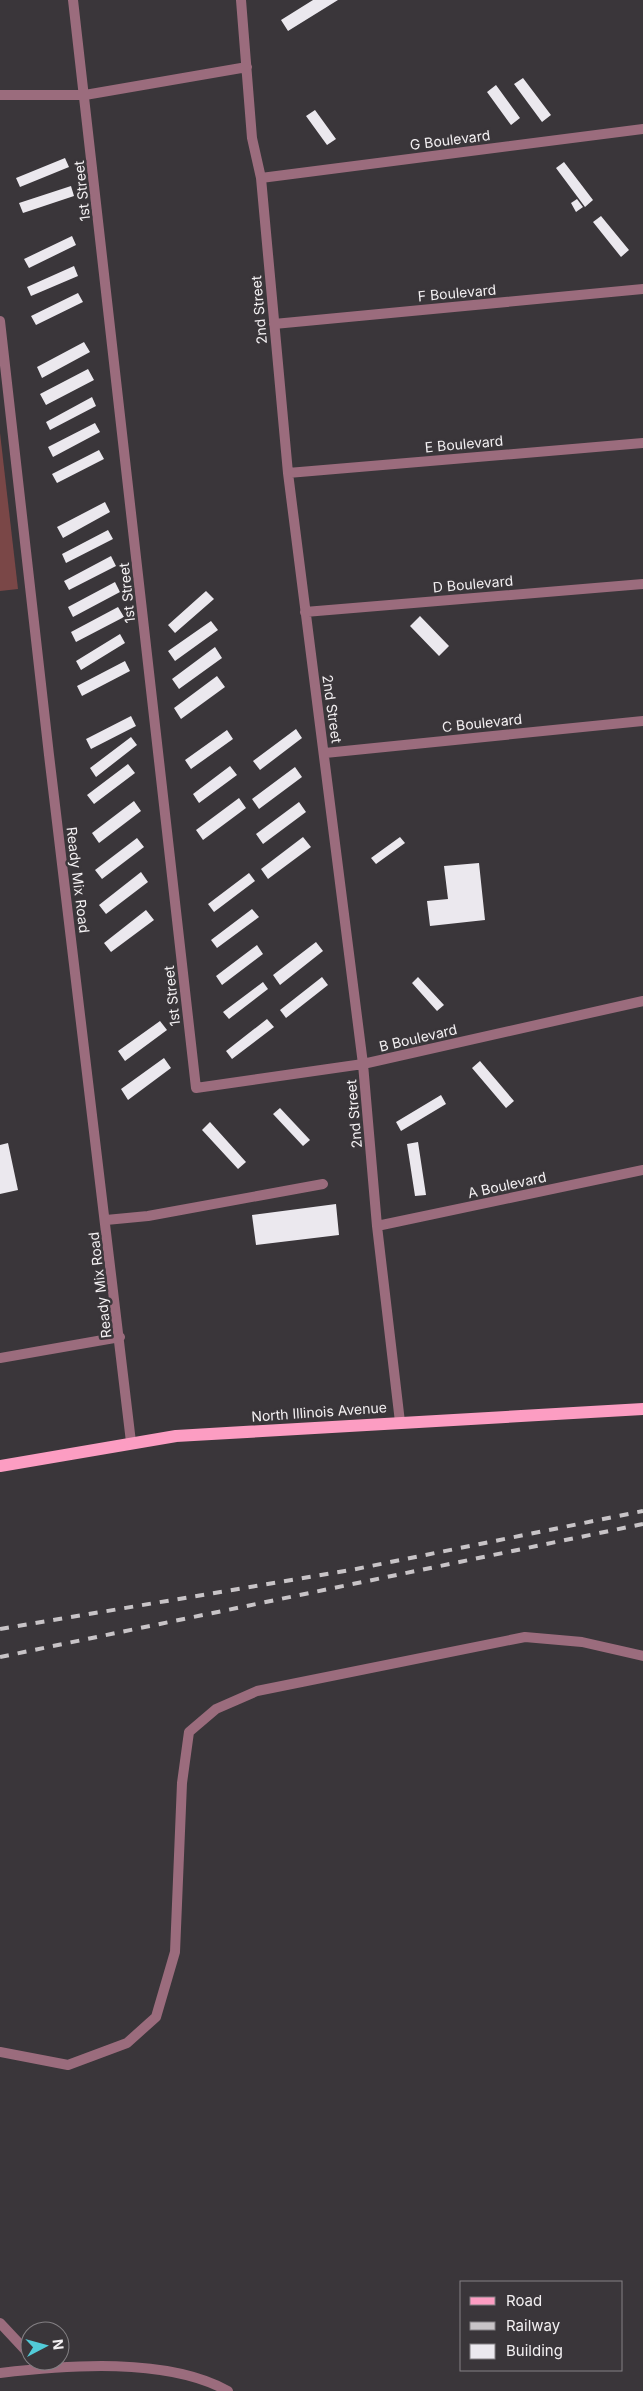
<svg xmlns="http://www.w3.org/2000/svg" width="643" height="2391" font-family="Inter,sans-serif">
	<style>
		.green { fill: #7a4747 }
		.building { fill: #ebe8ee }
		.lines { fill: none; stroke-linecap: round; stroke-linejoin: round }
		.street { stroke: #9b6c7d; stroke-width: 10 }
		.primary { stroke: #fc9dc2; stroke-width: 12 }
		.rail { stroke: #c8c4c7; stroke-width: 4; stroke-dasharray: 9 9; stroke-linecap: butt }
		.labels { text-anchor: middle; stroke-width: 5; stroke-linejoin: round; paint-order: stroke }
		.street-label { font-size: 14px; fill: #f3f0f2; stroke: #3a363a }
	</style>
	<rect width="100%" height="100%" fill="#3a363a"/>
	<path class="green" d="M 0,433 L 18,589 L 0,591 Z"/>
	<path class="building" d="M 313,0 L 338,0 L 288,31 L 281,20 Z
		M 523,78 L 551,115 L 542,122 L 514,84 Z
		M 496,85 L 520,118 L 511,125 L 487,92 Z
		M 315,110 L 336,139 L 327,145 L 306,116 Z
		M 65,158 L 69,167 L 20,187 L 16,178 Z
		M 564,162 L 593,200 L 585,207 L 556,168 Z
		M 71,186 L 74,196 L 23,213 L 19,203 Z
		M 577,199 L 583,207 L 576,212 L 571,203 Z
		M 601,216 L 629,250 L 621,257 L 593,222 Z
		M 72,236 L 76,245 L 29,268 L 24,259 Z
		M 74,266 L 78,276 L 31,296 L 27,287 Z
		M 78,293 L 83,302 L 36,325 L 31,316 Z
		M 84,342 L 90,352 L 42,378 L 37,367 Z
		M 88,369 L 94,380 L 46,405 L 40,394 Z
		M 92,397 L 96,406 L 50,430 L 46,422 Z
		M 95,423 L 100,432 L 53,457 L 48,447 Z
		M 99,450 L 104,459 L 57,483 L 52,474 Z
		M 105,502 L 110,512 L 63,538 L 57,527 Z
		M 108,530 L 113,539 L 66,563 L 62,554 Z
		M 111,556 L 116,566 L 69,590 L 64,581 Z
		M 115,582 L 120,592 L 73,617 L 68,607 Z
		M 206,591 L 214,599 L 175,633 L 168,625 Z
		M 118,607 L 124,617 L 76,642 L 71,632 Z
		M 420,616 L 449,646 L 439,656 L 410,626 Z
		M 211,621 L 218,630 L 175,661 L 168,651 Z
		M 120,634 L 125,643 L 81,670 L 76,661 Z
		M 215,647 L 222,658 L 179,689 L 172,679 Z
		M 125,661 L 130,671 L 82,696 L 77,686 Z
		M 217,676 L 225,687 L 181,719 L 174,708 Z
		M 131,716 L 136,726 L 91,749 L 86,739 Z
		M 296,729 L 302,738 L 260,770 L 253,761 Z
		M 227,730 L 233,739 L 191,769 L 185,760 Z
		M 131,737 L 137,745 L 96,777 L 90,768 Z
		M 128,764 L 135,773 L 94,804 L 87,795 Z
		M 230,766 L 237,775 L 199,803 L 193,794 Z
		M 295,767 L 302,777 L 259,809 L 252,799 Z
		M 239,798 L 246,808 L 203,840 L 196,830 Z
		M 134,801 L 141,811 L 99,843 L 92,833 Z
		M 299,802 L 306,812 L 263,844 L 256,834 Z
		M 303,837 L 311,847 L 268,879 L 261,869 Z
		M 400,837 L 405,843 L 376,864 L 371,858 Z
		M 137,838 L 144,847 L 102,879 L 95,870 Z
		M 479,863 L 485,920 L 430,926 L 427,901 L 448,899 L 444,866 Z
		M 141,872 L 148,882 L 106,914 L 99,905 Z
		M 249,873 L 255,881 L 214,912 L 208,904 Z
		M 252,909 L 259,917 L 217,948 L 211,940 Z
		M 146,910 L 154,920 L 111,952 L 104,943 Z
		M 316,942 L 323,951 L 280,985 L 273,975 Z
		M 257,945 L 263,954 L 222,985 L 216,976 Z
		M 322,977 L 328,985 L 286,1018 L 280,1010 Z
		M 418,977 L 444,1005 L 437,1011 L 412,983 Z
		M 263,982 L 268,989 L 229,1019 L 223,1012 Z
		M 267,1019 L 274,1027 L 232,1059 L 226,1051 Z
		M 160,1021 L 167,1030 L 125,1061 L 118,1051 Z
		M 164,1058 L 171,1068 L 128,1100 L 121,1089 Z
		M 480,1061 L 514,1101 L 506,1108 L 472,1068 Z
		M 441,1095 L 446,1104 L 401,1131 L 396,1122 Z
		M 280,1108 L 310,1140 L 303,1146 L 273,1114 Z
		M 210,1122 L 246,1162 L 238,1169 L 202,1130 Z
		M 418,1142 L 426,1195 L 415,1196 L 407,1144 Z
		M 8,1143 L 18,1190 L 0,1194 L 0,1145 Z
		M 336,1204 L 339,1235 L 256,1245 L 252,1215 Z"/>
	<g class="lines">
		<path class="street" d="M 73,0 L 196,1088 L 363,1064 L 643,1001
			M 241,0 L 252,138 L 261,178 L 288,473 L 363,1064 L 377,1226 L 400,1422
			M 0,95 L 85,95 L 247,67
			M 261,178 L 643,129
			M 0,321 L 49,755 L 131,1442
			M 274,324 L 643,289
			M 288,473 L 643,443
			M 305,612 L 643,584
			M 325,753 L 643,721
			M 106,1220 L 148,1216 L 323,1184
			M 377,1226 L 643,1170
			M 0,1358 L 120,1337
			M 0,2052 L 68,2065 L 127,2043 L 156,2017 L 175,1952 L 182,1783 L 189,1732 L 216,1709 L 257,1691 L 525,1637 L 582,1642 L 643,1656
			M 0,2323 L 30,2355
			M 0,2373 C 67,2365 167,2357 228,2391"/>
		<path class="primary" d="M 0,1466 L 176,1436 L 643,1409"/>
		<path class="rail" d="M 0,1629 L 351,1570 L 643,1511
			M 0,1657 L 643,1524"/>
	</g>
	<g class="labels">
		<g class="street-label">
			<text transform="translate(450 140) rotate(-7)" y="5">G Boulevard</text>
			<text transform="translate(82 191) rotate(-96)" y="5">1st Street</text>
			<text transform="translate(457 293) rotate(-5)" y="5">F Boulevard</text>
			<text transform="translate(259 310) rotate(-95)" y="5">2nd Street</text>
			<text transform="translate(464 444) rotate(-5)" y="5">E Boulevard</text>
			<text transform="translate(473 584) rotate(-5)" y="5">D Boulevard</text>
			<text transform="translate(127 593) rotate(-96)" y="5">1st Street</text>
			<text transform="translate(332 709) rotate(82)" y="5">2nd Street</text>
			<text transform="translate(482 723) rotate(-6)" y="5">C Boulevard</text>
			<text transform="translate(78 880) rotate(83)" y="5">Ready Mix Road</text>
			<text transform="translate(172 996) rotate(-96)" y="5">1st Street</text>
			<text transform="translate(418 1038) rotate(-13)" y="5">B Boulevard</text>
			<text transform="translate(354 1114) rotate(-95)" y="5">2nd Street</text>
			<text transform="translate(507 1185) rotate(-12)" y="5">A Boulevard</text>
			<text transform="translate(100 1285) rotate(-97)" y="5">Ready Mix Road</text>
			<text transform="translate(319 1412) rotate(-4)" y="5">North Illinois Avenue</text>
		</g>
	</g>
	<rect x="460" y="2281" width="162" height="90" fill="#3a363a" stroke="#848084"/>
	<rect x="470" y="2297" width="25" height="8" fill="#fc9dc2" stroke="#848084"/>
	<text x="506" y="2306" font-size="15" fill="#f3f0f2">Road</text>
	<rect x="470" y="2322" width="25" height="8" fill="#c8c4c7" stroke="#848084"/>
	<text x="506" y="2331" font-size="15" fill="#f3f0f2">Railway</text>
	<rect x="470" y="2344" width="25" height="15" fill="#ebe8ee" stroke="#848084"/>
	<text x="506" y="2356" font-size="15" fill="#f3f0f2">Building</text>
	<g transform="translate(45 2346) rotate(84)"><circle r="24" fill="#3a363a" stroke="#848084"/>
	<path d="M0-4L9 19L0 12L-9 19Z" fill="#52cbd8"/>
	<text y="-8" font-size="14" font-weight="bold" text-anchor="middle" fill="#f3f0f2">N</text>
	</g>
</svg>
